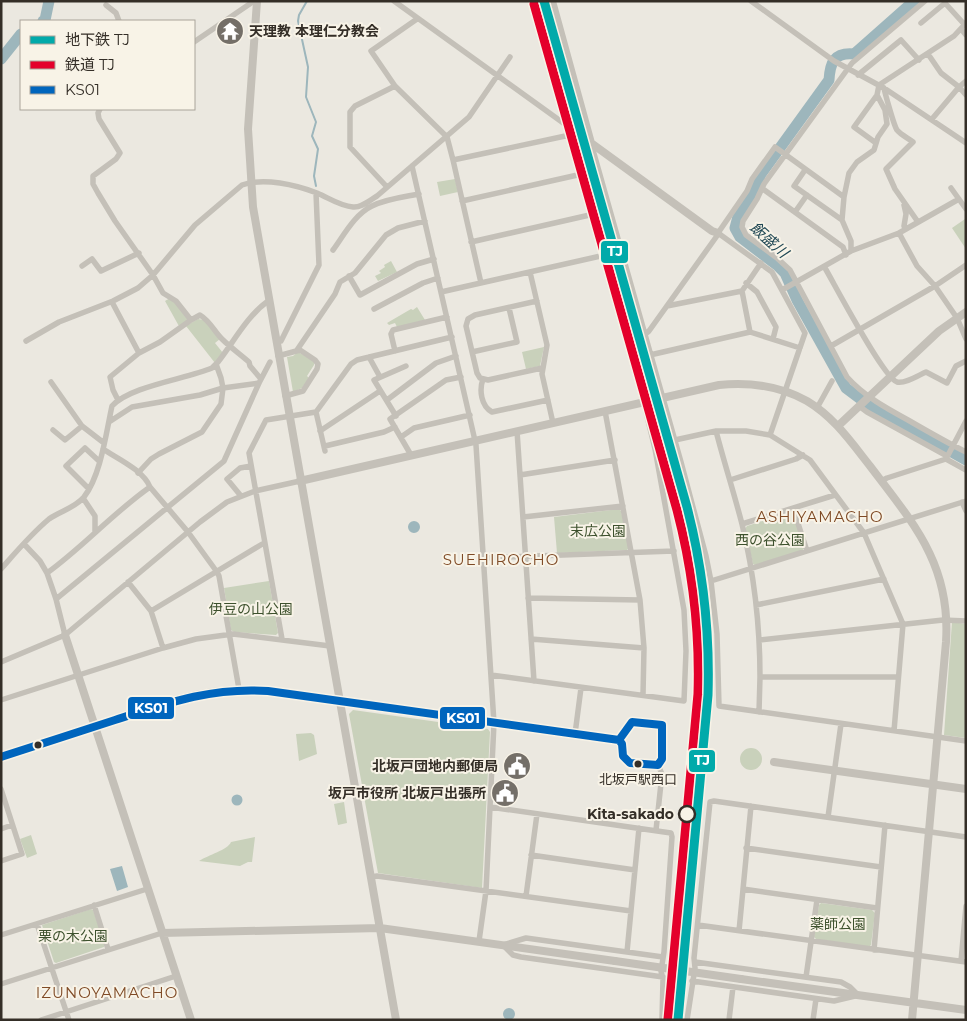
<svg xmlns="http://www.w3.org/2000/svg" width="967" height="1021" font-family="Montserrat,'Noto Sans JP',sans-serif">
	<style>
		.green { fill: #c9d1bb }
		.water { fill: #9db6bc }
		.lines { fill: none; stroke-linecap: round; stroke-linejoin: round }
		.stream { stroke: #9db6bc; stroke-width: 2 }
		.river { stroke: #9db6bc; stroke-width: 11 }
		.minor { stroke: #c4c0b8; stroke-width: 5.5 }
		.tertiary { stroke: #c4c0b8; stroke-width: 8 }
		.tertiary-bridge { stroke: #c4c0b8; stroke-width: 8 }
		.bus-1-casing { stroke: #f8f3e7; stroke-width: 11 }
		.bus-1 { stroke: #0065bd; stroke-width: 8 }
		.rail-1-casing { stroke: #f8f3e7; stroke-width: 12 }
		.rail-1 { stroke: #e4002b; stroke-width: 9 }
		.metro-1-casing { stroke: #f8f3e7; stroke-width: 12 }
		.metro-1 { stroke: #01aaaa; stroke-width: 9 }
		.bus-dot { fill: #342e27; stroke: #f8f3e7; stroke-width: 2 }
		.stop-dot { fill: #f8f3e7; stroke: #342e27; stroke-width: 2.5 }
		.labels { text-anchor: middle; stroke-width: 4; stroke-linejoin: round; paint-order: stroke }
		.bus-label { font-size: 13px; fill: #342e27; stroke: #f8f3e7 }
		.poi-label { font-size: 14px; font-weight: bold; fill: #342e27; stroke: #f8f3e7; text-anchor: end }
		.park-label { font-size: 14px; fill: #3d512d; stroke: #f8f3e7 }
		.stop-label { font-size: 14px; font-weight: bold; fill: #342e27; stroke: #f8f3e7; text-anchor: end }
		.water-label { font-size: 15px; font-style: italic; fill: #1f4754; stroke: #f8f3e7 }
		.neighbourhood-label { font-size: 15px; letter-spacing: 1px; fill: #7f4a25; stroke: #f8f3e7 }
		.line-badge { stroke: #f8f3e7; stroke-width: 2 }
		.badge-label { font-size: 14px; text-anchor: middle; font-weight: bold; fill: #fff }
	</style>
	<rect width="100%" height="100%" fill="#ebe8e0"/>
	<path class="green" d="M 455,179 L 458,192 L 440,196 L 437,182 Z
		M 965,219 L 966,220 L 966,249 L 952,228 Z
		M 391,261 L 397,272 L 378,281 L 375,276 L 381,273 L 379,271 L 385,267 L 384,265 Z
		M 170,298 L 174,301 L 189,321 L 180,328 L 165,301 Z
		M 417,307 L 425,320 L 397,327 L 395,323 L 389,325 L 387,323 L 411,309 L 413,310 Z
		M 198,319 L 204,320 L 220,339 L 215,343 L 223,353 L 215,363 L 186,326 Z
		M 544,347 L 540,366 L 526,369 L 522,352 Z
		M 298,352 L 314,361 L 314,365 L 307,376 L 309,378 L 302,388 L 293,392 L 287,357 L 293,356 Z
		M 619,509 L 621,511 L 629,548 L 627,550 L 557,553 L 554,517 Z
		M 791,512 L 793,514 L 804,547 L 803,550 L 755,565 L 753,564 L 745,529 L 747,526 Z
		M 269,581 L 278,633 L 276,635 L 234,632 L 231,630 L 224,588 Z
		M 952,622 L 966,624 L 966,738 L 944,735 Z
		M 353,710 L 488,729 L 490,732 L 482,888 L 378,873 L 349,714 Z
		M 311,733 L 314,735 L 317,754 L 299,761 L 296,734 Z
		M740 759a11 11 0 1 1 22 0a11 11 0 1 1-22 0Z
		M 344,802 L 347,823 L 338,825 L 334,804 Z
		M 31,835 L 37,854 L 27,858 L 20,839 Z
		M 255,837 L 252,862 L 248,862 L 240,866 L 199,861 C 208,855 228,850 231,842 Z
		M 821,903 L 872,910 L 875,913 L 871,945 L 869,947 L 816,939 L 814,937 L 819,905 Z
		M 91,909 L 93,910 L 105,945 L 104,947 L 56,963 L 54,962 L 42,925 Z"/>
	<path class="water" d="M408 527a6 6 0 1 1 12 0a6 6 0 1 1-12 0Z
		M231.5 800a5.5 5.5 0 1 1 11 0a5.5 5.5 0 1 1-11 0Z
		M 122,866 L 128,887 L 117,891 L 110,869 Z
		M503 1014a6 6 0 1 1 12 0a6 6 0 1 1-12 0Z"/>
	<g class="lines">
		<path class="stream" d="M 307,1 L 299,15 L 298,21 L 308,67 L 306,97 L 316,122 L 312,136 L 318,149 L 314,176 L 316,186"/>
		<path class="river" d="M 914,1 L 854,54 C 834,52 830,63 829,80 L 761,174 L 751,198 L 739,213 L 735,228 L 740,237 L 778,266 L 785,273 L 797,300 L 846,388 L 870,406 L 966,460
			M 43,21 L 45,20 L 49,1
			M 1,59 L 21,34"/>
		<path class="minor" d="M 394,1 L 591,143 L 681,462 L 706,556 L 711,581 L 717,634 L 719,706 L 966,741
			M 751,1 L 834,61 L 884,88 L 966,143
			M 925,1 L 852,63 L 764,184 L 757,199 L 743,221 L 742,227 L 746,235 L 777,258 L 790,270 L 847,377 C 864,396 886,408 908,420 C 927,431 946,442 966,452
			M 106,5 L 116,13 L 119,21
			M 417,19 L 371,51 L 395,86 L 447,137 L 453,160 L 481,283
			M 921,23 L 945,3 L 964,24
			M 961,29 L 966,35
			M 194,42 L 254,1
			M 928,54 L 941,73 L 959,87 L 966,95
			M 858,75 L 901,40 L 919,60
			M 884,88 C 885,93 894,126 897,130 C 901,135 908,138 913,142 L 886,169 L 895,189 L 918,222
			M 100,109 L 98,113 L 99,119 L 120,153 L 116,159 L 93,176 L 93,184 L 98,193 L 115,221 L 153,275 L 163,293 L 176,301 L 191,320 L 200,315 C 210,321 214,331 222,339 C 230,347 240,354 249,362 L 250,366 L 261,379
			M 932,119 L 959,87 L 966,81
			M 876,143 L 854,127 L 877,95
			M 453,160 L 570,135
			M 412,166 L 476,445 L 494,723 L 486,891 L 479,941
			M 805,170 L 794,186 L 842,220
			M 387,187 L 350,147 L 350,112 L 355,106 L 395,86
			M 951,188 L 966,209
			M 763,189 L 843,247 L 846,255
			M 462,201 L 582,174
			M 795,212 L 807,195
			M 904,226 L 906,214 L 904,205
			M 899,233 L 959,199
			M 471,242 L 594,214
			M 333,250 C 344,235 355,214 372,206 C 386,199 404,197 419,194
			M 851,251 L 851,241 L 842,220 L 844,197 L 849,173 L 857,162 L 874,150 L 878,137 L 887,124 L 885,110 L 877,95 L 879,85 L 954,36 L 966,23
			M 82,266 L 92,259 L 101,271 L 139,253
			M 825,268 C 835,285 883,377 897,382 C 905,384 919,375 926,372 L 947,383 L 956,366 L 966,361
			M 530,272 L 547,345 L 542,374 L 553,423
			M 349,276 L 360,295 L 417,264 L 434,259
			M 746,283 L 757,292 L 776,327 L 773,339
			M 782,290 L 851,251 L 899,233 L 917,266 L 935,286 L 957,318 L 966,339
			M 441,292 L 605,255
			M 537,301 L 475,315 L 468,319 L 466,326 L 477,373 L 480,378 L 488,380 L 542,368
			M 112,302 L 139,353 L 160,342 L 191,320
			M 667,306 L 742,291
			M 374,309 L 423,283 L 438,278
			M 750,332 L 742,291 L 761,263
			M 644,335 L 649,331 L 719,233
			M 26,341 L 59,322 L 113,301 L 138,288 L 153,275 L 195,225 L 242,185 C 264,177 296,185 317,193 C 329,198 340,206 353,207 C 361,208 370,200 377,196 L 469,117 L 510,57
			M 281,341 L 319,265 L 316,193
			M 831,346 L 935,286 L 966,265
			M 297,350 L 335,294 L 340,282 L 355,273 L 386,235 L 398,228 L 425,221
			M 395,351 L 391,334 L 393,330 L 447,317
			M 472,352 L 517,342 L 509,308
			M 650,355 L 750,332 L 800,348
			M 278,356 L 300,350 L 315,360 L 318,364 L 317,369 L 303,391 L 285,396
			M 369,357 L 380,377
			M 483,379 C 479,390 481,406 492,412 L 548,400
			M 51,382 L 82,426
			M 118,400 L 113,390 L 110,377 L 139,353
			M 387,400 L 436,363 L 456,356
			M 859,406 L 867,412 L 947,456
			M 817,408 L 832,381
			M 605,411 L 640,600 L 644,648 L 643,695
			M 396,416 L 374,380 L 406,366
			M 109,422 L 132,407 L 200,395 L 223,388 L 221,378 L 216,364
			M 53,430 L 65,440 L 82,426 L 104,443
			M 320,431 L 380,391
			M 517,431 L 534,681
			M 716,431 C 724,462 734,493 742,524 C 754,574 760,625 760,677 L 898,677
			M 770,435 L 805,333 L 772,272 L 718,233 L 747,191 L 752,179 L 775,147 L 844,197
			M 401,437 L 414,428 L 470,415
			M 675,440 L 716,431 L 746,431 L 770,435 L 810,460 L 864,533 L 903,624 L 894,731
			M 325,446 L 384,432 L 395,427
			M 103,449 C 118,459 143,470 150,487 L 188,532 L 217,572 L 219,576 L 239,689
			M 325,451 L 316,412 L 351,364 L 357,360 L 452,337
			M 411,455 L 390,419 L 446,380 L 461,377
			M 946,459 L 966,470
			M 138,473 L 151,459 L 159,454 L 202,432 L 221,404 L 223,388 L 259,383 L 270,362
			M 520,475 L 615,460
			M 730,480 L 796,459 L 803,455
			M 881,481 L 887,478 L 946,459 L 966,421
			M 89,489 L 66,466 L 85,448 L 99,461
			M 241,496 L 227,479 L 240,468 L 251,466
			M 83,498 L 95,516 L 95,532
			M 962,502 L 966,511
			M 793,508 L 807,551
			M 523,517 L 623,506
			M 742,524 L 835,495
			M 24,544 L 40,561 L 47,573
			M 483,558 L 674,551
			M 1,569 C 16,552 31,534 49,519 C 60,511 75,508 84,497 C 101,475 106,433 112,406 C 130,386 186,379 212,368 L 218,362 C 233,343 247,316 268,301
			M 711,581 L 966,501
			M 128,582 L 151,611 L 163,648
			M 528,598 L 640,600
			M 56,599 L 224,461 L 259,383
			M 756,605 L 884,579
			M 151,611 L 264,543
			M 65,635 L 56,599 L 47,573 C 83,547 113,513 150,487
			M 282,639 L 249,453 L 266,420 L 316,412
			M 531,639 L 644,648
			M 760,640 L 943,620 L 966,621
			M 1,662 L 65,635 L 200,522 L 227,502 L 255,491 L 300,481
			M 491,675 L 684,701 L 686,651 L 684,610 L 655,449 L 628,336 L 594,214 L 568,127
			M 1,700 L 163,648 L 196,639 L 233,634 L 330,646
			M 759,712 L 760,677
			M 575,734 L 581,688
			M 1,789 L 22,854 L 1,861
			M 490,807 L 671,833 L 672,837 L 664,952 L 661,971 L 663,979 L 662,1020
			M 828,817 L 841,724
			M 1,829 L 12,825
			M 656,830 L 662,774 L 658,765
			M 746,848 L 881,867
			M 531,855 L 635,870
			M 371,877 L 377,876 L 631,911
			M 743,889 L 877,908
			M 526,896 L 537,814
			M 94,905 L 108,949
			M 37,924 L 69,1020
			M 698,925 L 966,962
			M 739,931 L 751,806
			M 1,935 L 147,889
			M 874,950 L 885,825
			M 627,952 L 639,828
			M 961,961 L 966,906
			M 695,962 L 841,982 L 850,987 L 858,995
			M 663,977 L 521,957 L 513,955 L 503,945 L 526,938 L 663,957
			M 806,977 L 817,900
			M 692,981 L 834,1001 L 855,996
			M 1,984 L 162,933
			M 41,1020 L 176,976
			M 687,1020 L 695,968 L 694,958 L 710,802 L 714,801 L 966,837
			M 729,1020 L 733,987
			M 813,1020 L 816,999"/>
		<path class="tertiary" d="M 257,1 L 248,129 L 253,207 L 396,1020
			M 552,1 L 591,143 L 712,231 L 718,233
			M 838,426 L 939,331 L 966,312
			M 300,481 L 719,385 C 749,382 780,386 807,401 C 834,417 851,442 870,466 C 914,524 951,565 946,642 L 912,1020
			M 65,635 L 191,1020
			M 632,722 L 662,725 L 662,759 L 658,765 L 630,763 L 623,756 L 622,744 L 619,740 C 626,735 625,727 632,722 Z
			M 1,757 L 180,699 C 209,691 238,688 268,691 L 619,740
			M 774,762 L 966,789
			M 162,933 L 380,928 L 615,961
			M 741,979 L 966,1010"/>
		<path class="tertiary-bridge" d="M 615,961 L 741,979"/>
		<g class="bus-1-casing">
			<path id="bus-1" d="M 632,722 L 662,725 L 662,759 L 658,765 L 630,763 L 623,756 L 622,744 L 619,740 Z
				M 1,757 C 39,745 77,732 115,720 C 167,703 212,687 268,691 L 619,740"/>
		</g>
		<use href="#bus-1" class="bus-1"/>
		<g class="rail-1-casing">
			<path id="rail-1" d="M 534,4 L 677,510 C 693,571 700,631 698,694 L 668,1019"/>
		</g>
		<use href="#rail-1" class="rail-1"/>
		<g class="metro-1-casing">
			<path id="metro-1" d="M 544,1 L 687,507 C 703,569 710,631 708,695 L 678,1020"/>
		</g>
		<use href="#metro-1" class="metro-1"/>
	</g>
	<defs>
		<g id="temple-disc" transform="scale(1.4375)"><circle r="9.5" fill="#746f68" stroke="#f8f3e7"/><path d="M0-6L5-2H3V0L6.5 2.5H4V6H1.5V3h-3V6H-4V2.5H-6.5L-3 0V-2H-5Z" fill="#fff"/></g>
		<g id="civic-disc" transform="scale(1.4375)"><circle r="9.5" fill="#746f68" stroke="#f8f3e7"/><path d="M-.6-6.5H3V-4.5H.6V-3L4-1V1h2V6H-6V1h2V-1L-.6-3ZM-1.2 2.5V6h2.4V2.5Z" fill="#fff"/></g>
	</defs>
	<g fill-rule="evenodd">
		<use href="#temple-disc" x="230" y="31"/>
		<use href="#civic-disc" x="517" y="766"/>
		<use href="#civic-disc" x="505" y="793"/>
	</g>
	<g class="bus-dot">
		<circle cx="38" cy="745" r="4.5"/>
		<circle cx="638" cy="764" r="4.5"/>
	</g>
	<circle class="stop-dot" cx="687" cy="814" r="8"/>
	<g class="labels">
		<g class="bus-label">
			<text x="638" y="784">北坂戸駅西口</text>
		</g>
		<g class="poi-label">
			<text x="249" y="36" text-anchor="start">天理教 本理仁分教会</text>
			<text x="498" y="771">北坂戸団地内郵便局</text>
			<text x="486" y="798">坂戸市役所 北坂戸出張所</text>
		</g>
		<g class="park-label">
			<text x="598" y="536">末広公園</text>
			<text x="770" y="545">西の谷公園</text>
			<text x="251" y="614">伊豆の山公園</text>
			<text x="838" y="929">薬師公園</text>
			<text x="73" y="941">栗の木公園</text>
		</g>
		<g class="stop-label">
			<text x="674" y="819">Kita-sakado</text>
		</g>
		<g class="water-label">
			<text transform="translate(769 240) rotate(42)" y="5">飯盛川</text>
		</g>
		<g class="neighbourhood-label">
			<text x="820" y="522">ASHIYAMACHO</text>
			<text x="501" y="565">SUEHIROCHO</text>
			<text x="107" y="998">IZUNOYAMACHO</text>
		</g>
	</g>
	<g class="line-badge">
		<rect x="600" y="240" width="29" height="24" rx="5" fill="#01aaaa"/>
		<rect x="127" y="696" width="48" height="24" rx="5" fill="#0065bd"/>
		<rect x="439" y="706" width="47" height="24" rx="5" fill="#0065bd"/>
		<rect x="688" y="749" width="28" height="24" rx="5" fill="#01aaaa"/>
	</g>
	<g class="badge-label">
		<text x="615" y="256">TJ</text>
		<text x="151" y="713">KS01</text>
		<text x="463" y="723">KS01</text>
		<text x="702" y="765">TJ</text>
	</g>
	<rect width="967" height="1021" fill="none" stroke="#342e27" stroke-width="5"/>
	<rect x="20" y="20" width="175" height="90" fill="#f8f3e7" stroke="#aaa49a"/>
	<rect x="30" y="36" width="25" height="8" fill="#01aaaa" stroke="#aaa49a"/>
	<text x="65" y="45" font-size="15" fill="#342e27">地下鉄 TJ</text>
	<rect x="30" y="61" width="25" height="8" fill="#e4002b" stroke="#aaa49a"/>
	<text x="65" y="70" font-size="15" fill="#342e27">鉄道 TJ</text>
	<rect x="30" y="86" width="25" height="8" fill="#0065bd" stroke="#aaa49a"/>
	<text x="65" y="95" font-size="15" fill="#342e27">KS01</text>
</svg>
